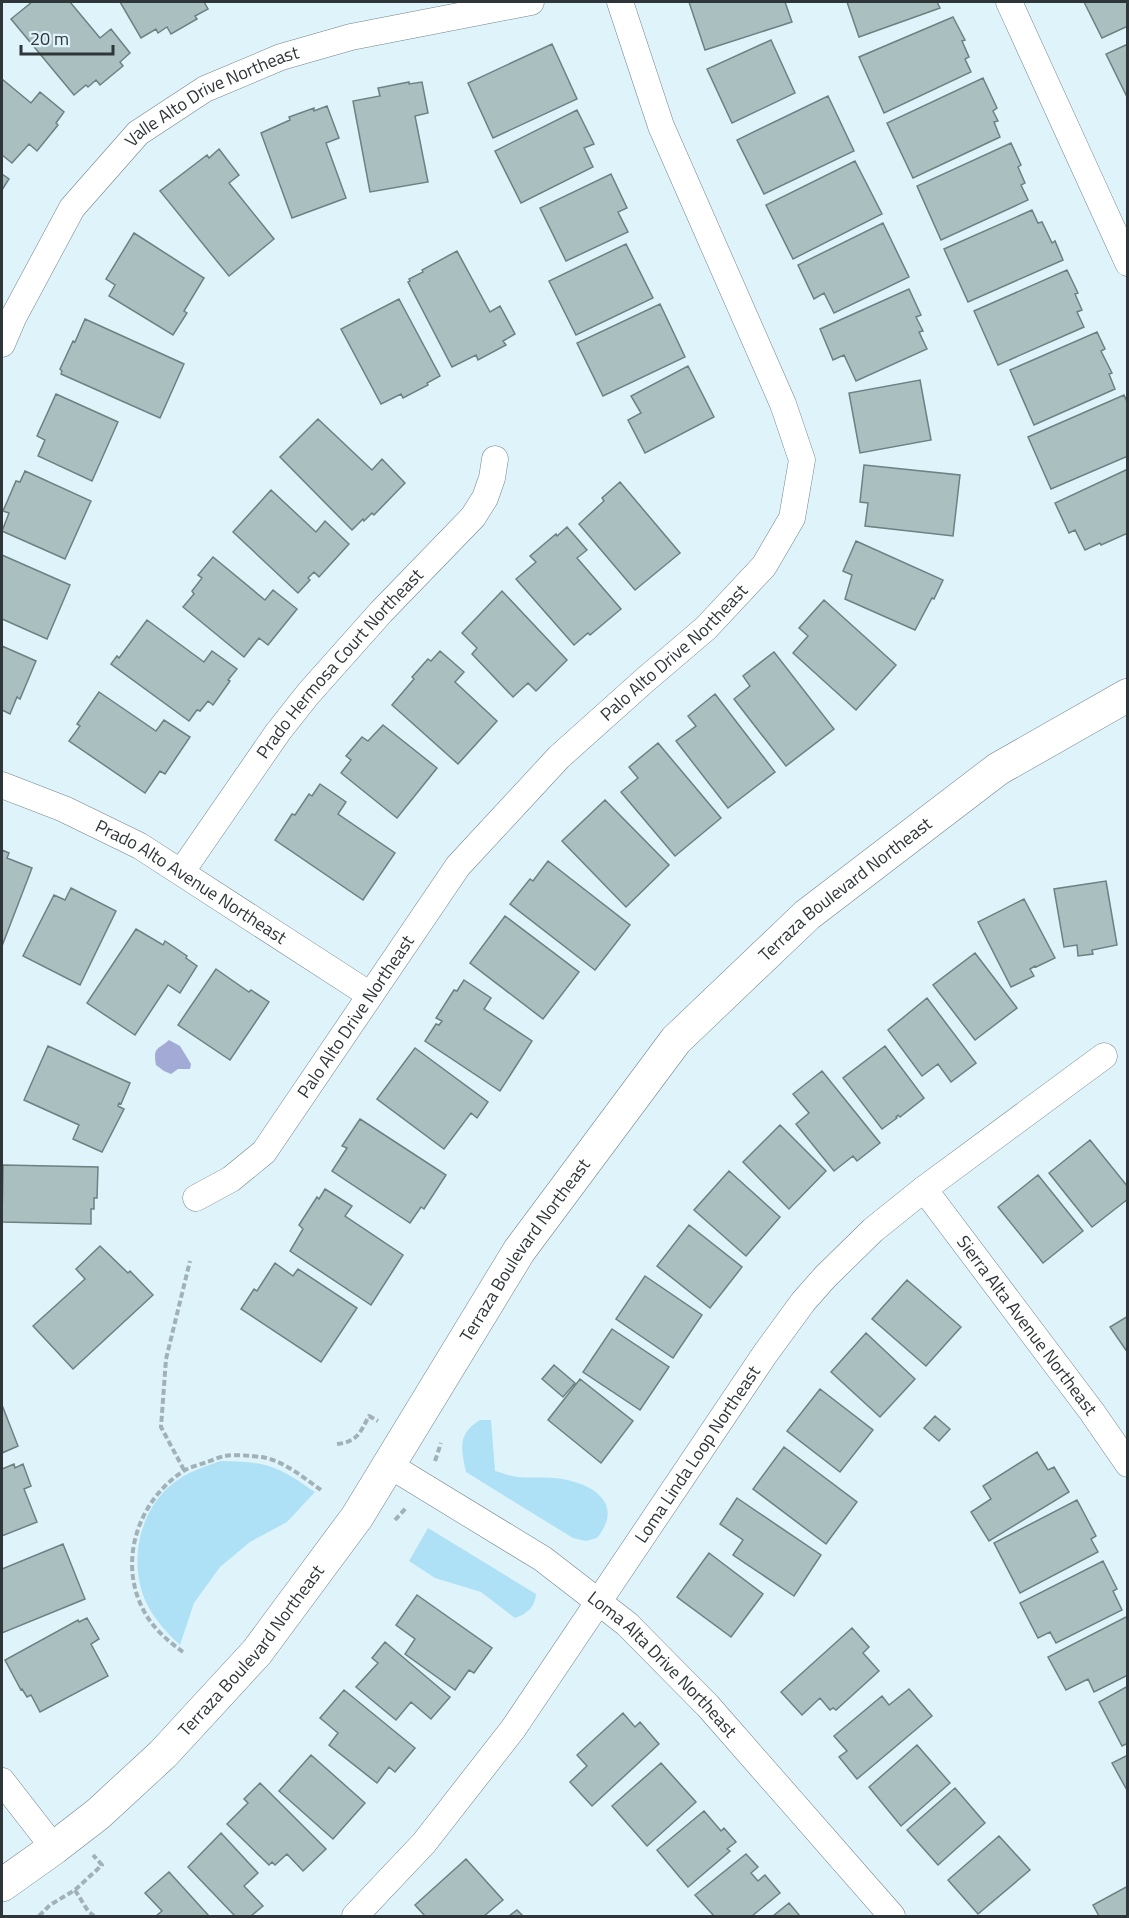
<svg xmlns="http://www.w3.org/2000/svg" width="1129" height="1918" font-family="'Titillium Web',sans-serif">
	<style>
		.green { fill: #aee1f5 }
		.water { fill: #a2aad5 }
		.building { fill: #aabfc0; stroke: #6d8182; stroke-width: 1.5 }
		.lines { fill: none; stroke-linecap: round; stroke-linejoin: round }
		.street-casing { stroke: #71838b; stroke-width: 27 }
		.secondary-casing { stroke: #71838b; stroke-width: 34 }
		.path { stroke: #a2b1b8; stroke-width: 4; stroke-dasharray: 6 3; stroke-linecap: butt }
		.street { stroke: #fff; stroke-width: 26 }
		.secondary { stroke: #fff; stroke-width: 33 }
		.labels { text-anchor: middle; stroke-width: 4.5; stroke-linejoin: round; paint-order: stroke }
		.street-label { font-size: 18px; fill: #2e3639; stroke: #dff3fb }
	</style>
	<rect width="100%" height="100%" fill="#dff3fb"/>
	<path class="green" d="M 480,1420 L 491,1420 L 495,1471 C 502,1473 509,1476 517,1477 C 529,1478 542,1477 554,1478 C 588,1481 627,1501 597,1538 L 586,1541 L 573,1538 L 466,1472 C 461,1449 457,1434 480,1420 Z
		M 221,1461 C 269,1462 276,1465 315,1492 L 287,1522 L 250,1542 L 220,1567 L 194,1603 L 180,1645 C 167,1633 156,1621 148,1606 C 126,1564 139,1505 179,1479 C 193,1470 206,1466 221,1461 Z
		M 428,1528 L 536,1594 C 535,1607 527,1614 515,1618 L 481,1592 L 435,1578 L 409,1561 Z"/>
	<path class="water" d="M 169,1040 L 180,1046 L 191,1064 L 190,1069 L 178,1069 L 171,1074 L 164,1071 L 156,1065 C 153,1046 158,1050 169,1040 Z"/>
	<path class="building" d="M 32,2 L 70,2 L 100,38 L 111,29 L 130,53 L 120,62 L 123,66 L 100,85 L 96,80 L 88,87 L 86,85 L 74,95 L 11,19 Z
		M 120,2 L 204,2 L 208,9 L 195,16 L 197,19 L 171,34 L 167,27 L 158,33 L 156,29 L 141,38 Z
		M 689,2 L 785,2 L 792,22 L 705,50 Z
		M 847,2 L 937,2 L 940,8 L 859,37 Z
		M 1084,2 L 1128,2 L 1128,26 L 1102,38 Z
		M 953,17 L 965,40 L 962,41 L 969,57 L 965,59 L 971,72 L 884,113 L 859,57 Z
		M 771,40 L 795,93 L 732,123 L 707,69 Z
		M 552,44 L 577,99 L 493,138 L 468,83 Z
		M 1128,44 L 1128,99 L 1106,54 Z
		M 983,78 L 997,108 L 993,111 L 998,121 L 994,122 L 1000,137 L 913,178 L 887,123 Z
		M 2,79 L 31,103 L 40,92 L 64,112 L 56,123 L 58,125 L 37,151 L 29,144 L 12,163 L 2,155 Z
		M 409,82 L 409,84 L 422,82 L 428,113 L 415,116 L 428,182 L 370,192 L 353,101 L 380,96 L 378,88 Z
		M 828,96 L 854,151 L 764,194 L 737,140 Z
		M 327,106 L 339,138 L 326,143 L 346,198 L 292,218 L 261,133 L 290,120 L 289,117 L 314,108 L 314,111 Z
		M 577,110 L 594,144 L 584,148 L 593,167 L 521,203 L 495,151 Z
		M 1011,143 L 1021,165 L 1018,167 L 1025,183 L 1021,185 L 1028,200 L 941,240 L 917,186 Z
		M 219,149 L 239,175 L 229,183 L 274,239 L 229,276 L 160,191 L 207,155 L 209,158 Z
		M 855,161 L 882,214 L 793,259 L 766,205 Z
		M 2,174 L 9,179 L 2,190 Z
		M 611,174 L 627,208 L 618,212 L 628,232 L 566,261 L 540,208 Z
		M 1032,210 L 1038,223 L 1042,222 L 1052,243 L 1055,241 L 1063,260 L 968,302 L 944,249 Z
		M 883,223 L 909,277 L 834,313 L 824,293 L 814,299 L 798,265 Z
		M 134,233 L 204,278 L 184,311 L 187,313 L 173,335 L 109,296 L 115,285 L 106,279 Z
		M 626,244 L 653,298 L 576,335 L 549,281 Z
		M 457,251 L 490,312 L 500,306 L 515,334 L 503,341 L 506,345 L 478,360 L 476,355 L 452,367 L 408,282 L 410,281 L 409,279 L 423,272 L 422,270 Z
		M 1067,270 L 1078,293 L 1075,294 L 1082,310 L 1077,312 L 1084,327 L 998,365 L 974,311 Z
		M 909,289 L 921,315 L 916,317 L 923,331 L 919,332 L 927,349 L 856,381 L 844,355 L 833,360 L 820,329 Z
		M 399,299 L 440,376 L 427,383 L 428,385 L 403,398 L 401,394 L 381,404 L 341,329 Z
		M 660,304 L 685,357 L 603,396 L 577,343 Z
		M 85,319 L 184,364 L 160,418 L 61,374 L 62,371 L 60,369 L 73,341 L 75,342 Z
		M 1097,332 L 1105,349 L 1101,351 L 1112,373 L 1109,374 L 1115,389 L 1034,425 L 1010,370 Z
		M 688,366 L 714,417 L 645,453 L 628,420 L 641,413 L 631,396 Z
		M 920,380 L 931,440 L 860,453 L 849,393 Z
		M 56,394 L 118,422 L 92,481 L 38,456 L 45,440 L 37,436 Z
		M 1124,395 L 1128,404 L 1128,456 L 1051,489 L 1028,437 Z
		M 318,419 L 372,470 L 382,459 L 405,483 L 374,515 L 372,513 L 364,521 L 363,519 L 352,530 L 280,457 Z
		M 864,465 L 960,475 L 953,536 L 865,526 L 868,503 L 860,502 Z
		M 1128,469 L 1128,533 L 1101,545 L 1100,543 L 1085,550 L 1075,530 L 1069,533 L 1055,503 Z
		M 25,471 L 91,501 L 65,559 L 2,531 L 9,513 L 3,511 L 16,481 L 20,482 Z
		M 620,482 L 680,553 L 635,590 L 579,524 L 604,501 L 602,498 Z
		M 271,490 L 316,532 L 325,521 L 349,544 L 319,577 L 314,572 L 308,578 L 310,580 L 298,593 L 233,532 Z
		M 567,527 L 587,550 L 577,558 L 621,609 L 590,635 L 588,633 L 574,645 L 516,579 L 536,562 L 530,556 L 556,534 L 557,536 Z
		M 856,541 L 943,580 L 934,599 L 932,598 L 915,630 L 845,599 L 852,575 L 843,571 Z
		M 2,555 L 70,585 L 47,639 L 2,619 Z
		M 213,557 L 265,600 L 273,590 L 297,609 L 268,645 L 259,638 L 244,657 L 183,607 L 194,594 L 192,591 L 202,578 L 198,575 Z
		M 502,591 L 567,660 L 536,691 L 528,683 L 513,697 L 472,654 L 477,648 L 462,633 Z
		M 824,600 L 896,665 L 856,710 L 793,653 L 808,636 L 799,628 Z
		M 147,620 L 204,662 L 212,651 L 237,669 L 228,680 L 230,681 L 213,705 L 208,701 L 200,711 L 197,710 L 189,721 L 111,664 L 117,656 L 119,658 Z
		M 2,646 L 36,661 L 20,699 L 17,697 L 10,714 L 2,710 Z
		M 440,651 L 464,672 L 455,682 L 497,721 L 458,764 L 392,705 L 414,679 L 412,677 L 428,659 L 431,661 Z
		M 774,652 L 834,729 L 786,766 L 734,699 L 750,686 L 743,676 Z
		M 99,692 L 156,731 L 164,720 L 190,737 L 165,774 L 160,771 L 145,793 L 69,741 L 80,726 L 77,724 Z
		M 715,694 L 775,772 L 728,808 L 676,741 L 696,726 L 688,716 Z
		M 383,725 L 437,768 L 397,818 L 341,773 L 351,760 L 346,756 L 362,737 L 368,741 Z
		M 658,743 L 721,818 L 675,856 L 621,792 L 638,778 L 629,767 Z
		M 320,784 L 346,802 L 338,814 L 395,853 L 363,900 L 275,840 L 292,814 L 295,815 L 309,794 L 312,796 Z
		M 605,800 L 669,865 L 626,907 L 562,841 Z
		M 2,850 L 9,853 L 7,858 L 32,868 L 2,946 Z
		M 548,861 L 630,925 L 595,970 L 510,904 L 530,879 L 533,881 Z
		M 1106,881 L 1117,945 L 1092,950 L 1093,954 L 1078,956 L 1077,945 L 1064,947 L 1054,889 Z
		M 71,888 L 116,911 L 80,985 L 23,956 L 54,895 L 65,900 Z
		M 1024,899 L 1055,958 L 1036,967 L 1035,966 L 1030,969 L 1034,976 L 1011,987 L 978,922 Z
		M 505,916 L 579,972 L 543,1019 L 470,963 Z
		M 136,929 L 163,945 L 165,941 L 187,956 L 186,958 L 197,966 L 180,993 L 168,985 L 135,1035 L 87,1003 Z
		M 975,953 L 1017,1008 L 975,1040 L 933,985 Z
		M 216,969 L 249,992 L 251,990 L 269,1002 L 230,1060 L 178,1025 Z
		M 464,980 L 491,998 L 484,1009 L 532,1041 L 500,1091 L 425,1041 L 436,1024 L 439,1025 L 442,1021 L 436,1018 L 454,990 L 457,991 Z
		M 927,998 L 976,1063 L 951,1082 L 938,1064 L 922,1076 L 888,1030 Z
		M 48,1046 L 130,1083 L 121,1104 L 119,1103 L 118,1106 L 124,1109 L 102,1152 L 73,1139 L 79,1125 L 24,1100 Z
		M 885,1046 L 924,1098 L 900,1117 L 898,1115 L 896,1117 L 897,1118 L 882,1129 L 843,1078 Z
		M 415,1048 L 488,1102 L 477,1118 L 471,1113 L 444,1149 L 377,1099 Z
		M 822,1071 L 880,1143 L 857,1161 L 853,1156 L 834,1171 L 796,1124 L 809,1113 L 793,1094 Z
		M 360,1119 L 446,1175 L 424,1209 L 421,1207 L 410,1223 L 332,1171 L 347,1148 L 342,1146 Z
		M 780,1125 L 826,1171 L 789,1209 L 743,1162 Z
		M 1090,1140 L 1128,1187 L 1128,1199 L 1092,1227 L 1049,1173 Z
		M 3,1165 L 98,1167 L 97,1198 L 94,1198 L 94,1209 L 91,1209 L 91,1224 L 2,1222 Z
		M 729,1171 L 780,1217 L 746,1256 L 694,1210 Z
		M 1038,1175 L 1083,1231 L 1043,1263 L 998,1207 Z
		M 325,1189 L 352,1206 L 345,1216 L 403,1255 L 371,1305 L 290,1251 L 303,1229 L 299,1225 L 317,1197 L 319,1199 Z
		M 689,1225 L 742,1267 L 710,1308 L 657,1266 Z
		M 100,1246 L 128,1273 L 130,1271 L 153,1295 L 73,1369 L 33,1326 L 85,1279 L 76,1269 Z
		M 275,1263 L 293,1276 L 298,1269 L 357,1308 L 321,1362 L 241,1309 L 254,1289 L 257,1291 Z
		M 645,1276 L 702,1315 L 673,1358 L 616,1319 Z
		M 907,1280 L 961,1327 L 926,1366 L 872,1319 Z
		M 1128,1316 L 1128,1353 L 1110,1327 Z
		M 612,1329 L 669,1367 L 640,1410 L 583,1372 Z
		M 866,1333 L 915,1379 L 880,1417 L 831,1372 Z
		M 554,1365 L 575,1383 L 563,1397 L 542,1379 Z
		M 580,1379 L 633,1421 L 601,1463 L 548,1420 Z
		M 820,1389 L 873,1430 L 840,1472 L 787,1431 Z
		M 2,1405 L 18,1446 L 2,1453 Z
		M 935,1416 L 950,1429 L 939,1441 L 924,1428 Z
		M 784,1447 L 857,1502 L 826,1544 L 753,1489 Z
		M 1037,1452 L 1048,1470 L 1054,1467 L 1069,1492 L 989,1541 L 971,1512 L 991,1499 L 983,1486 Z
		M 14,1464 L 15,1468 L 23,1464 L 31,1486 L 24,1489 L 37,1522 L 2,1536 L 2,1469 Z
		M 737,1498 L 821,1555 L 794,1596 L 733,1555 L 743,1540 L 720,1524 Z
		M 1077,1500 L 1096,1536 L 1091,1539 L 1098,1552 L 1020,1593 L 994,1543 Z
		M 63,1544 L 85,1599 L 2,1633 L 2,1569 Z
		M 709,1553 L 763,1594 L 731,1637 L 677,1597 Z
		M 1103,1561 L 1117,1589 L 1113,1591 L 1122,1610 L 1056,1643 L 1050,1632 L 1038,1638 L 1020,1603 Z
		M 417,1595 L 492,1648 L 474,1673 L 469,1670 L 455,1690 L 405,1654 L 415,1639 L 396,1625 Z
		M 1128,1616 L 1128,1675 L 1094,1692 L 1088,1679 L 1066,1690 L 1048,1657 Z
		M 87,1618 L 99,1639 L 91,1644 L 108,1676 L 40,1712 L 31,1695 L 27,1697 L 22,1689 L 21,1690 L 5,1660 L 78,1620 L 79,1622 Z
		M 852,1628 L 869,1647 L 863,1653 L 879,1671 L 836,1710 L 833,1708 L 830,1710 L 820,1698 L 802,1715 L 781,1692 Z
		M 385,1642 L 450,1697 L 431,1719 L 411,1702 L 396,1720 L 356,1687 L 378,1663 L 372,1658 Z
		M 1128,1686 L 1128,1743 L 1122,1746 L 1099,1702 Z
		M 909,1689 L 932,1716 L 857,1779 L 839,1757 L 847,1751 L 834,1736 L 882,1696 L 889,1705 Z
		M 344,1690 L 415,1748 L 395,1772 L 389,1767 L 377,1783 L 329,1745 L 338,1733 L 320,1718 Z
		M 623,1713 L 635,1727 L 640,1722 L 659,1744 L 592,1806 L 570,1782 L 587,1766 L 577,1755 Z
		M 917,1745 L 950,1783 L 901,1826 L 869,1787 Z
		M 311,1755 L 365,1803 L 333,1839 L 279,1791 Z
		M 1128,1755 L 1128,1792 L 1112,1763 Z
		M 661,1763 L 696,1802 L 647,1846 L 612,1806 Z
		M 260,1783 L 326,1849 L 303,1871 L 287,1854 L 275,1865 L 272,1862 L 269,1865 L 227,1824 L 248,1803 L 244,1799 Z
		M 955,1788 L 985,1823 L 938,1865 L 907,1830 Z
		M 704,1811 L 721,1831 L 724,1828 L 736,1842 L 727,1849 L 730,1851 L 688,1887 L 657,1850 Z
		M 221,1833 L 258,1873 L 244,1886 L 263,1906 L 251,1916 L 235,1916 L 188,1867 Z
		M 999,1836 L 1030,1870 L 978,1914 L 948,1880 Z
		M 746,1854 L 758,1867 L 751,1873 L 758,1881 L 765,1875 L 780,1893 L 752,1916 L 714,1916 L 695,1895 Z
		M 466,1859 L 503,1900 L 484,1916 L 425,1916 L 415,1905 Z
		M 169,1872 L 209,1916 L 156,1916 L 162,1911 L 145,1893 Z
		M 1128,1886 L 1128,1916 L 1099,1916 L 1093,1905 Z
		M 789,1903 L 800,1916 L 773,1916 Z
		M 517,1910 L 523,1916 L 509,1916 Z"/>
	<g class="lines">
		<g class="street-casing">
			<g id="street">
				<path d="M 1009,2 L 1128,263"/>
				<path id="s1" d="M 2,344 L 14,316 L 72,208 L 138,133 L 205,89 L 281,57 L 351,37 L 531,2"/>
				<path id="s2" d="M 2,785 L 64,809 L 140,846 L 370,995"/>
				<path id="s3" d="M 182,871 L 278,732 L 308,694 L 381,612 L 473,517 L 485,498 L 492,478 L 495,459"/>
				<path id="s4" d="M 924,1189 L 1092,1412 L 1128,1464"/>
				<path id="s5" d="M 196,1198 L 231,1179 L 264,1152 L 458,866 L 559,757 L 645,680 L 706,628 L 764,566 L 792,518 L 802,460 L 783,404 L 661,126 L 620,2"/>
				<path id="s6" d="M 389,1465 L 543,1559 L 627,1624 L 708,1706 L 892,1916"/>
				<path d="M 2,1781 L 54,1848"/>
				<path id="s7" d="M 355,1916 L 424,1843 L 513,1729 L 765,1354 L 803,1302 L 825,1277 L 873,1230 L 924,1189 L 1104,1056"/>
			</g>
		</g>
		<g class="secondary-casing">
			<g id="secondary">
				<path id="s8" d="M 2,1885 L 54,1848 L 98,1814 L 163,1754 L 257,1652 L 357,1517 L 519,1251 L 676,1040 L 807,915 L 998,769 L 1128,695"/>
			</g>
		</g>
		<path class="path" d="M 337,1444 C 357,1442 360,1433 369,1416 L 378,1421
			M 435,1461 L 441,1443
			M 184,1470 L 161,1427 L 166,1359 L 190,1261
			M 395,1520 L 406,1508
			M 183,1652 C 168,1641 154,1629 145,1613 C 117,1564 137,1502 182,1472 C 189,1467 199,1465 207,1462 C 213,1460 219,1457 225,1456 C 235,1454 251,1456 262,1457 C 284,1461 304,1478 321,1490
			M 75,1890 L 88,1911 L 94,1916
			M 39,1916 L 50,1905 L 75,1890 L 102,1865 L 93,1855"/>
		<use href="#street" class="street"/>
		<use href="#secondary" class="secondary"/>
	</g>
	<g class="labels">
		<g class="street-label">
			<text dy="6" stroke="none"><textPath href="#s1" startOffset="336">Valle Alto Drive Northeast</textPath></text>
			<text dy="6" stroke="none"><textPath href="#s5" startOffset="732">Palo Alto Drive Northeast</textPath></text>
			<text dy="6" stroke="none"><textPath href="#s3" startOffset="261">Prado Hermosa Court Northeast</textPath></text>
			<text dy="6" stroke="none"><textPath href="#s2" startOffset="213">Prado Alto Avenue Northeast</textPath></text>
			<text dy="6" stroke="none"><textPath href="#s8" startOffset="1316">Terraza Boulevard Northeast</textPath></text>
			<text dy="6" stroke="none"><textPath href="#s5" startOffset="246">Palo Alto Drive Northeast</textPath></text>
			<text dy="6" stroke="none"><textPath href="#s8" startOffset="830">Terraza Boulevard Northeast</textPath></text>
			<text dy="6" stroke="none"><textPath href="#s4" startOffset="171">Sierra Alta Avenue Northeast</textPath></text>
			<text dy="6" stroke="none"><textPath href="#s7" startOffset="576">Loma Linda Loop Northeast</textPath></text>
			<text dy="6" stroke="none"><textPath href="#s8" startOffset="344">Terraza Boulevard Northeast</textPath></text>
			<text dy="6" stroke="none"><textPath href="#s6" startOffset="340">Loma Alta Drive Northeast</textPath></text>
		</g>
	</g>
	<rect width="1129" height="1918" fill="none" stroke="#2e3639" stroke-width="6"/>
	<path d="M21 45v9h92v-9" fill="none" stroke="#2e3639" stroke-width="3"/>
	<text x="30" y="45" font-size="18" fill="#2e3639" stroke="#dff3fb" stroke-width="4.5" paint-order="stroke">20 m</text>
</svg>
